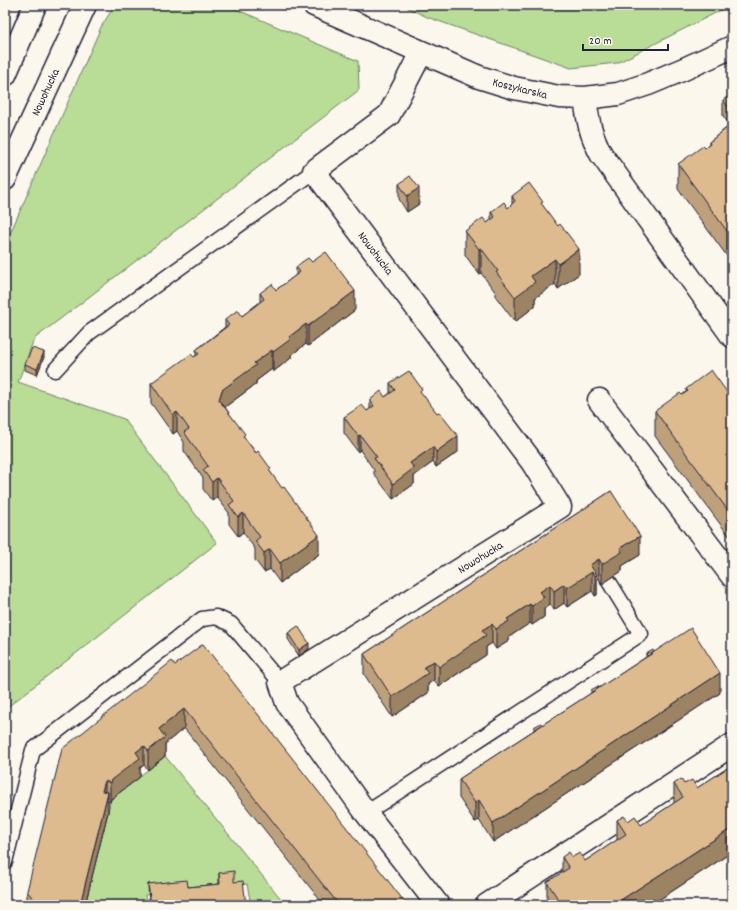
<svg xmlns="http://www.w3.org/2000/svg" width="737" height="910" font-family="Dekko,sans-serif">
	<style>
		.green { fill: #b9dc97; stroke: #6e7f69 }
		.lines { fill: none; stroke-linecap: round; stroke-linejoin: round }
		.service-casing { stroke: #22223b; stroke-width: 17 }
		.minor-casing { stroke: #22223b; stroke-width: 25 }
		.secondary-casing { stroke: #22223b; stroke-width: 25 }
		.service { stroke: #fbf7ec; stroke-width: 14 }
		.minor { stroke: #fbf7ec; stroke-width: 22 }
		.secondary { stroke: #fbf7ec; stroke-width: 22 }
		.wall { fill: #bea17b; stroke: #22223b }
		.shaded-wall { fill: #9b8364; stroke: #22223b }
		.building { fill: #ddbb8f; stroke: #22223b }
		.labels { text-anchor: middle; stroke-width: 4; stroke-linejoin: round; paint-order: stroke }
		.street-label { font-size: 12px; fill: #22223b; stroke: #fbf7ec }
	</style>
	<rect width="100%" height="100%" fill="#fbf7ec"/>
	<filter id="ink" filterUnits="userSpaceOnUse"><feTurbulence type="fractalNoise" baseFrequency=".025" numOctaves="2"/><feDisplacementMap in="SourceGraphic" scale="8" xChannelSelector="R" yChannelSelector="G"/><feConvolveMatrix kernelMatrix="1 2 1 2 8 2 1 2 1" color-interpolation-filters="sRGB"/></filter>
	<g filter="url(#ink)">
		<path class="green" d="M 115,5 L 226,5 L 358,61 L 359,90 L 34,339 L 18,382 L 124,419 L 217,543 L 5,709 L 5,245 L 101,27 Z
			M 402,5 L 731,5 L 617,63 L 571,68 L 427,17 Z
			M 165,756 L 286,905 L 251,905 L 247,884 L 145,895 L 146,905 L 85,905 L 111,799 Z"/>
		<g class="lines">
			<g class="service-casing">
				<path id="service" d="M 55,370 L 89,333 L 314,171
					M 366,813 L 641,634 L 608,580
					M 5,862 L 33,750 L 202,619 L 216,617 L 231,624 L 280,682"/>
			</g>
			<g class="minor-casing">
				<path id="minor" d="M 314,5 L 479,77 L 514,88 L 559,97 L 585,98 L 618,94 L 648,84 L 684,69 L 732,47
					M 421,53 L 389,115 L 314,171 L 532,462 L 560,507 L 280,682 L 287,703 L 366,813 L 438,905
					M 585,98 C 588,121 590,133 601,154 L 732,336
					M 599,400 L 732,576
					M 487,905 L 732,745"/>
			</g>
			<g class="secondary-casing">
				<path id="secondary" d="M 5,75 L 35,5
					M 5,179 L 85,5"/>
			</g>
			<use href="#service" class="service"/>
			<use href="#minor" class="minor"/>
			<use href="#secondary" class="secondary"/>
		</g>
		<path class="wall" d="M 732,94 L 732,263 L 678,189 L 678,164 L 709,145 L 709,142 L 730,125 L 723,116 L 723,100 Z
			M 399,184 L 419,204 L 407,212 L 399,199 Z
			M 512,196 L 543,206 L 579,274 L 558,289 L 555,284 L 535,298 L 535,306 L 515,322 L 496,297 L 496,293 L 481,273 L 479,274 L 465,255 L 465,231 L 487,223 L 491,220 L 491,212 L 508,208 L 512,204 Z
			M 312,262 L 355,310 L 308,346 L 306,344 L 291,355 L 291,358 L 273,372 L 272,369 L 256,381 L 256,384 L 225,407 L 245,438 L 271,473 L 319,554 L 280,583 L 270,569 L 264,572 L 255,560 L 255,549 L 243,532 L 238,536 L 229,524 L 229,513 L 217,497 L 212,501 L 203,489 L 203,478 L 184,451 L 184,442 L 177,431 L 173,434 L 151,403 L 151,383 L 196,356 L 196,350 L 225,327 L 225,320 L 242,316 L 260,302 L 260,293 L 276,290 L 296,275 L 296,267 Z
			M 44,357 L 37,375 L 25,370 L 25,364 Z
			M 390,383 L 422,394 L 458,452 L 436,467 L 433,462 L 414,476 L 414,484 L 393,499 L 374,474 L 374,470 L 360,450 L 358,452 L 344,433 L 344,417 L 367,411 L 370,409 L 370,400 L 385,397 L 390,393 Z
			M 686,389 L 732,399 L 732,540 L 655,436 L 655,411 L 682,395 L 686,392 Z
			M 611,491 L 640,555 L 622,566 L 622,571 L 602,584 L 599,578 L 597,580 L 597,595 L 595,596 L 592,591 L 567,607 L 564,603 L 554,610 L 550,604 L 544,609 L 544,617 L 532,625 L 530,623 L 509,637 L 509,641 L 496,649 L 492,643 L 486,647 L 486,655 L 439,686 L 434,680 L 428,684 L 428,693 L 392,717 L 364,674 L 364,654 Z
			M 288,633 L 309,649 L 299,656 L 288,639 Z
			M 654,652 L 720,693 L 493,842 L 479,820 L 475,822 L 459,798 L 459,779 L 534,730 L 534,727 L 542,725 L 591,693 L 591,690 L 599,688 L 646,657 L 646,654 Z
			M 175,665 L 407,905 L 324,905 L 184,728 L 165,744 L 165,756 L 148,770 L 144,765 L 140,768 L 140,777 L 111,799 L 110,802 L 108,802 L 108,812 L 85,905 L 27,905 L 27,891 Z
			M 732,746 L 732,852 L 651,905 L 547,905 L 547,882 L 562,873 L 562,857 L 572,857 L 585,861 L 617,840 L 617,820 L 628,821 L 641,825 L 674,803 L 674,784 L 684,784 L 697,788 L 729,767 L 729,747 Z
			M 219,873 L 234,882 L 246,905 L 149,905 L 148,884 L 188,887 L 219,884 Z"/>
		<path class="shaded-wall" d="M 419,188 L 419,204 L 407,212 L 407,196 Z
			M 481,248 L 481,273 L 479,274 L 479,249 Z
			M 579,249 L 579,274 L 558,289 L 558,264 Z
			M 555,259 L 555,284 L 535,298 L 535,306 L 515,322 L 515,297 L 531,276 Z
			M 355,291 L 355,310 L 308,346 L 308,326 Z
			M 306,324 L 306,344 L 291,355 L 291,358 L 273,372 L 273,352 L 289,337 Z
			M 272,350 L 272,369 L 256,381 L 256,384 L 222,409 L 219,400 L 222,390 L 254,363 Z
			M 44,352 L 44,357 L 37,375 L 37,369 Z
			M 177,412 L 177,431 L 173,434 L 173,415 Z
			M 360,435 L 360,450 L 358,452 L 358,436 Z
			M 458,436 L 458,452 L 436,467 L 436,452 Z
			M 433,447 L 433,462 L 414,476 L 414,484 L 393,499 L 393,484 L 410,463 Z
			M 217,478 L 217,497 L 212,501 L 212,482 Z
			M 243,513 L 243,532 L 238,536 L 238,517 Z
			M 319,535 L 319,554 L 280,583 L 280,563 Z
			M 640,536 L 640,555 L 622,566 L 622,571 L 602,584 L 602,564 L 620,548 Z
			M 270,549 L 270,569 L 264,572 L 264,553 Z
			M 599,559 L 599,578 L 597,580 L 597,595 L 595,596 L 595,576 L 592,572 L 592,591 L 567,607 L 567,588 L 590,565 Z
			M 564,584 L 564,603 L 554,610 L 554,591 Z
			M 550,585 L 550,604 L 544,609 L 544,617 L 532,625 L 532,606 L 540,592 Z
			M 530,604 L 530,623 L 509,637 L 509,641 L 496,649 L 496,629 L 507,619 Z
			M 492,624 L 492,643 L 486,647 L 486,655 L 439,686 L 439,667 L 482,630 Z
			M 309,643 L 309,649 L 299,656 L 299,650 Z
			M 434,661 L 434,680 L 428,684 L 428,693 L 392,717 L 392,697 L 424,667 Z
			M 720,673 L 720,693 L 493,842 L 493,823 Z
			M 184,709 L 184,728 L 165,744 L 165,756 L 148,770 L 148,751 L 159,729 Z
			M 144,746 L 144,765 L 140,768 L 140,777 L 111,799 L 110,802 L 110,783 L 111,780 L 136,752 Z
			M 105,781 L 105,801 L 102,791 Z
			M 108,792 L 108,812 L 85,905 L 80,905 Z
			M 479,800 L 479,820 L 475,822 L 475,803 Z
			M 732,828 L 732,852 L 651,905 L 613,905 Z"/>
		<path class="building" d="M 732,94 L 732,112 L 723,100 Z
			M 732,124 L 732,238 L 678,164 L 703,146 L 705,148 L 710,144 L 709,142 Z
			M 410,176 L 419,188 L 407,196 L 399,184 Z
			M 529,183 L 543,202 L 541,203 L 558,226 L 560,224 L 579,249 L 558,264 L 555,259 L 531,276 L 535,282 L 515,297 L 496,272 L 498,271 L 481,248 L 479,249 L 465,231 L 483,218 L 487,223 L 495,217 L 491,212 L 504,202 L 508,208 L 515,201 L 512,196 Z
			M 326,252 L 355,291 L 308,326 L 306,324 L 289,337 L 291,339 L 273,352 L 272,350 L 254,363 L 256,365 L 222,390 L 219,400 L 245,434 L 243,436 L 256,453 L 258,451 L 271,469 L 269,470 L 282,488 L 284,487 L 319,535 L 280,563 L 270,549 L 264,553 L 255,541 L 260,537 L 243,513 L 238,517 L 229,505 L 234,501 L 217,478 L 212,482 L 203,470 L 208,466 L 184,432 L 189,429 L 177,412 L 173,415 L 151,383 L 191,354 L 194,357 L 199,354 L 196,350 L 229,325 L 225,320 L 231,315 L 238,310 L 242,316 L 264,299 L 260,293 L 272,284 L 276,290 L 300,272 L 296,267 L 302,262 L 308,258 L 312,262 Z
			M 32,348 L 44,352 L 37,369 L 25,364 Z
			M 711,370 L 732,399 L 732,516 L 655,411 L 680,393 L 682,395 L 688,391 L 686,389 Z
			M 409,371 L 422,389 L 420,391 L 437,413 L 439,412 L 458,436 L 436,452 L 433,447 L 410,463 L 414,468 L 393,484 L 374,458 L 377,457 L 360,435 L 358,436 L 344,417 L 362,405 L 367,411 L 374,406 L 370,400 L 381,391 L 385,397 L 395,390 L 390,383 Z
			M 611,491 L 640,536 L 620,548 L 622,552 L 602,564 L 599,559 L 590,565 L 597,575 L 595,576 L 592,572 L 567,588 L 564,584 L 554,591 L 550,585 L 540,592 L 544,597 L 532,606 L 530,604 L 507,619 L 509,621 L 496,629 L 492,624 L 482,630 L 486,635 L 439,667 L 434,661 L 424,667 L 428,673 L 392,697 L 364,654 Z
			M 298,626 L 309,643 L 299,650 L 288,633 Z
			M 691,628 L 720,673 L 493,823 L 479,800 L 475,803 L 459,779 Z
			M 203,644 L 407,905 L 339,905 L 184,709 L 159,729 L 165,737 L 148,751 L 144,746 L 136,752 L 140,758 L 111,780 L 110,783 L 105,781 L 102,791 L 108,792 L 80,905 L 38,905 L 27,891 L 62,749 L 172,661 L 175,665 Z
			M 653,650 L 654,652 L 648,656 L 646,654 Z
			M 598,686 L 599,688 L 592,692 L 591,690 Z
			M 541,723 L 542,725 L 535,729 L 534,727 Z
			M 732,746 L 732,752 L 729,747 Z
			M 732,765 L 732,828 L 613,905 L 568,905 L 568,904 L 566,905 L 562,905 L 547,882 L 569,868 L 562,857 L 569,852 L 572,857 L 580,853 L 585,861 L 626,834 L 617,820 L 624,816 L 628,821 L 635,816 L 641,825 L 683,797 L 674,784 L 681,779 L 684,784 L 692,780 L 697,788 Z
			M 234,871 L 234,882 L 243,881 L 246,905 L 151,905 L 148,884 L 187,880 L 188,887 L 220,884 L 219,873 Z"/>
	</g>
	<g class="labels">
		<g class="street-label">
			<text transform="translate(520 88) rotate(14)" y="4">Koszykarska</text>
			<text transform="translate(45 92) rotate(-65)" y="4">Nowohucka</text>
			<text transform="translate(376 253) rotate(53)" y="4">Nowohucka</text>
			<text transform="translate(480 557) rotate(-32)" y="4">Nowohucka</text>
		</g>
	</g>
	<rect width="737" height="910" fill="none" stroke="#fbf7ec" stroke-width="20"/>
	<rect x="10" y="10" width="717" height="890" fill="none" stroke="#22223b" stroke-width="1.5" filter="url(#ink)"/>
	<path d="M583 44v6h85v-6" fill="none" stroke="#22223b" stroke-width="2"/>
	<text x="589" y="44" font-size="12" fill="#22223b" stroke="#fbf7ec" stroke-width="3" paint-order="stroke">20 m</text>
</svg>
